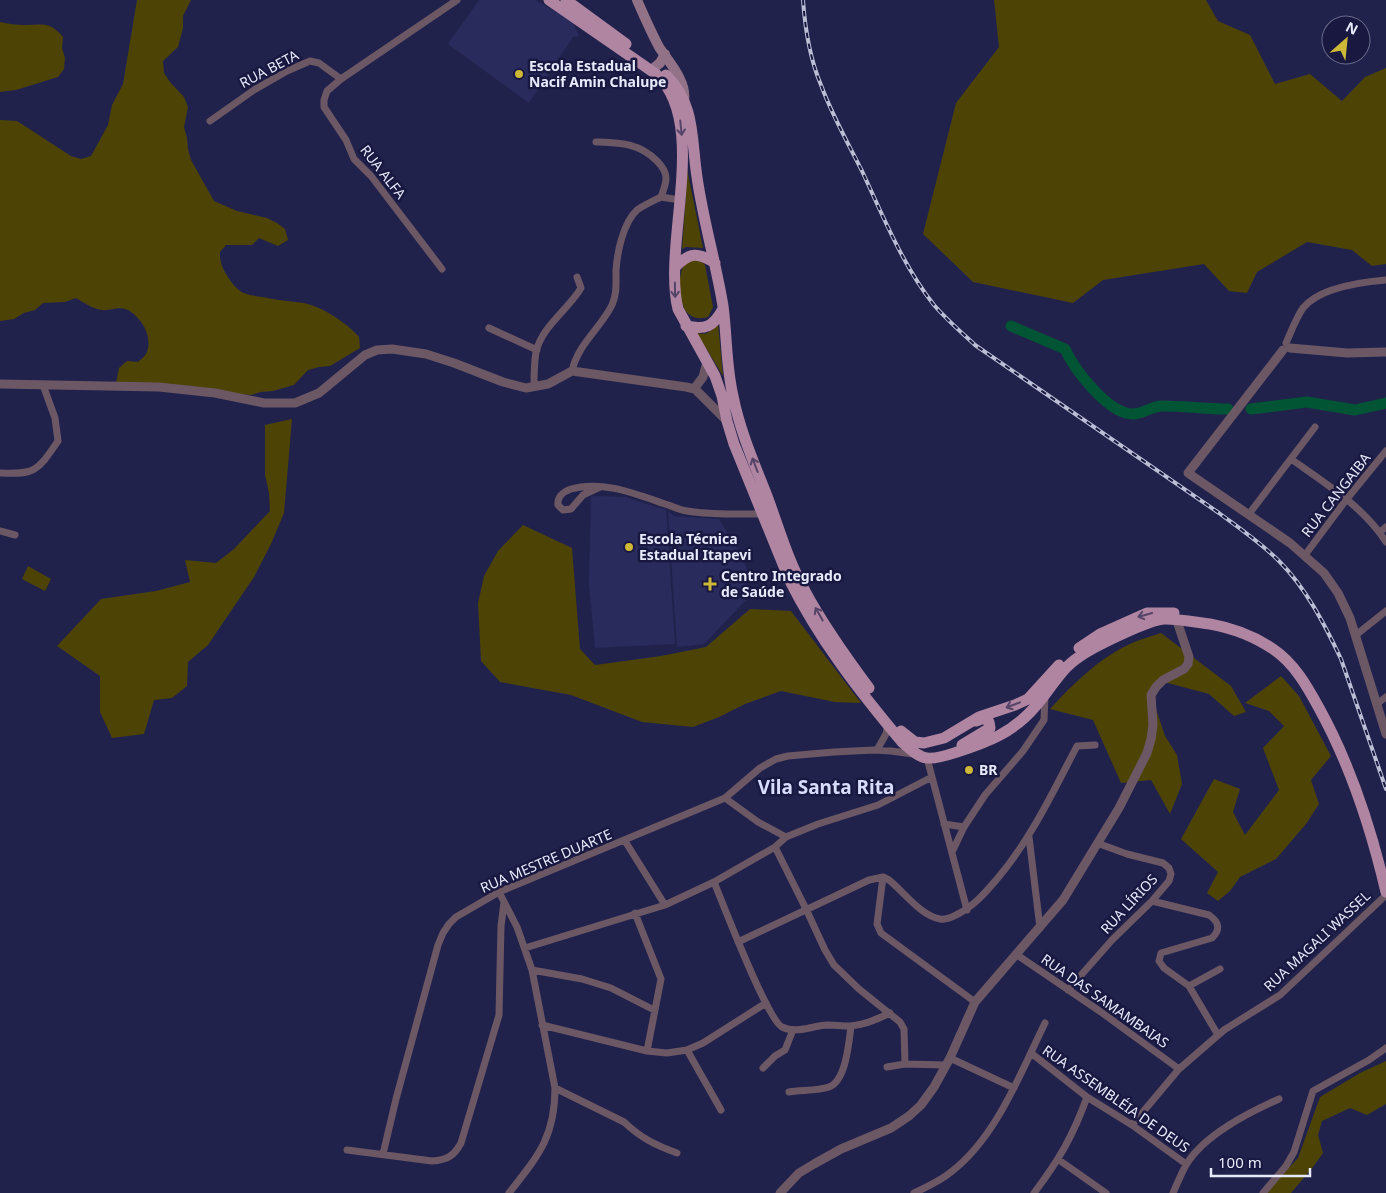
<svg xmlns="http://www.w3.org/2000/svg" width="1386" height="1193" font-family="'Noto Sans',sans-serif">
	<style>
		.built { fill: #292b5c }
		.green { fill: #4d4305 }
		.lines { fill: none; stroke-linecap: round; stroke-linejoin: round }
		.river { stroke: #015434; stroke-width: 11 }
		.minor { stroke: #6c5865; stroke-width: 7 }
		.tertiary { stroke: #6c5865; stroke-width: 9 }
		.secondary { stroke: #927287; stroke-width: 10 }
		.primary { stroke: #b085a2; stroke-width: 11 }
		.rail-casing { stroke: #bcbed5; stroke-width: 4 }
		.rail { stroke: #181841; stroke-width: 2; stroke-dasharray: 5.5; stroke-linecap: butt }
		.oneway { stroke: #554468 }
		.poi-dot { fill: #ceb837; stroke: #181841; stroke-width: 2 }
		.labels { text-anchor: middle; stroke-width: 5; stroke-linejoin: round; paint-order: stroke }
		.poi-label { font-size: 14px; font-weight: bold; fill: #e7eafb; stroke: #181841; text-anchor: start }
		.street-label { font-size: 14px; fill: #e7eafb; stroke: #181841 }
		.district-label { font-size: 19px; font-weight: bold; fill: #d8ddfe; stroke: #181841 }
	</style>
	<rect width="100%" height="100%" fill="#21224c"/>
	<path class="built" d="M 479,0 L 535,0 L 573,22 L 579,36 L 573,37 L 529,103 L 448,44 Z
		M 591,496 L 625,497 L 666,510 L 675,644 L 595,648 L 589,583 Z
		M 668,511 L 674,516 L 719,519 L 741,555 L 747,569 L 746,600 L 704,644 L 677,647 Z"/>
	<path class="green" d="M 137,0 L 191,0 L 183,16 L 183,28 L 178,47 L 163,61 L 164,73 L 170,82 L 184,97 L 188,107 L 184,127 L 187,138 L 188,149 L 191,160 L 214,201 L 237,211 L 267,218 L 277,223 L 285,229 L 288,240 L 278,246 L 259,238 L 252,245 L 226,245 L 220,252 C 220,264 222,267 228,277 C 239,294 244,294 262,297 C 276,300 290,301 304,303 C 323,307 347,323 359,337 L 360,348 L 330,366 L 319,367 L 308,370 L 294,385 L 273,391 L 261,392 L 251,395 L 116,383 L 119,368 L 127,361 L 138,362 C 140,360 144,357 146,354 C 154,338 142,318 128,310 C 117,305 108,313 97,309 C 90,307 83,302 76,298 L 65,302 L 43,303 L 35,310 L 24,313 L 14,319 L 0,321 L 0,120 L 17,121 L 71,156 L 81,159 L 91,156 L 108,125 L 112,105 L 123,84 Z
		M 994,0 L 1206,0 L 1218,21 L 1250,35 L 1275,84 L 1310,74 L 1342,101 L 1365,77 L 1386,68 L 1386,264 L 1372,266 L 1352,250 L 1307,242 L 1257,272 L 1247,293 L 1229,291 L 1204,264 L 1103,280 L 1073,303 L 973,282 L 923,234 L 956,103 L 999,47 Z
		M 0,22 C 8,24 16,25 24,25 C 43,25 49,21 63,37 L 62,48 L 65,58 L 64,69 L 58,77 L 16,90 L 0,92 Z
		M 686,164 L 703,248 L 686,247 L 682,249 L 686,193 Z
		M 699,259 L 705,265 L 713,307 L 708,317 C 683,324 678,298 680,279 C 681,274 681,268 685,264 C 688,260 694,260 699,259 Z
		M 718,324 L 723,376 L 696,332 C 706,337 711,331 718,324 Z
		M 292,419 L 284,513 L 271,544 L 254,577 L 208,645 L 188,662 L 187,686 L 172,698 L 154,700 L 144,734 L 112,738 L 100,712 L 100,676 L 57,646 L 101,599 L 156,591 L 190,582 L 185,560 L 216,563 L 234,549 L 270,511 L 269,493 L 265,475 L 265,425 Z
		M 523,525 L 572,548 L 580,649 L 595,665 L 661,656 L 706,647 L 750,609 L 791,611 L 861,703 L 835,702 L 781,691 L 745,704 L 719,717 L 693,727 L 642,722 L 571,695 L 500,682 L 481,661 L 478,603 L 484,576 L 498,551 Z
		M 28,566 L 51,579 L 45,591 L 22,579 Z
		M 1161,633 L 1231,686 L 1246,712 L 1234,716 L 1209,694 L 1164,682 L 1153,700 L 1165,736 L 1177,755 L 1182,784 L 1170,814 L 1151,780 L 1121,783 L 1093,720 L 1050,709 C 1074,683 1099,658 1132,643 C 1141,639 1152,636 1161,633 Z
		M 1281,676 L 1299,696 L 1331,756 L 1311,780 L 1319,804 L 1306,824 L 1276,859 L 1240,877 L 1230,891 L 1218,901 L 1207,893 L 1218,872 L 1181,839 L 1214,779 L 1240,789 L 1233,812 L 1245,835 L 1279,790 L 1263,748 L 1284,726 L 1269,711 L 1245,703 Z
		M 1386,1061 L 1386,1104 L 1367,1115 L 1350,1108 L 1322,1121 L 1318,1135 L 1323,1153 L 1313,1167 L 1291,1193 L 1265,1193 L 1298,1158 L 1320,1097 L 1360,1073 Z"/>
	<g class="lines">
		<path class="river" d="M 1011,326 L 1065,349 C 1074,369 1108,414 1133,414 C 1143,414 1152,406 1162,406 C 1184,406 1206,409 1228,409
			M 1251,409 L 1307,402 L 1355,410 L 1386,403"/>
		<path class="minor" d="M 210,121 L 254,90 L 287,71 L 310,61 L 319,63 L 341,79
			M 596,142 C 621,143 639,143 657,161 C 662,166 666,171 666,178 C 666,185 663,191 661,197
			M 442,269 L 371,176 L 354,159 L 346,140 L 324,107 L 324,100 L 327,91 L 341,79 L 457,0
			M 489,328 L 537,350
			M 1286,343 C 1291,332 1296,318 1303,308 C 1320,287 1362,282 1386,280
			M 572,371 C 578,344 600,329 612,305 C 617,294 616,284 616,271 C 617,253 623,223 637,210 C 644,205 653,201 661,197 L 680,200
			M 534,387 C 534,376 534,363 536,352 C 542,326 568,310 581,288 L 577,277
			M 1291,459 C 1325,483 1364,507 1386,542
			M 0,473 C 36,475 38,470 58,441 L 55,418 L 43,385
			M 600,487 L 583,495 L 571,509 L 563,510 L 558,505 C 557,496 563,492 571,489 C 602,480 636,494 665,504 C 672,506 679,510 687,511 C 710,515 740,514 764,514
			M 1249,514 L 1315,427
			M 0,531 L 15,535
			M 1380,532 L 1386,527
			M 1305,555 L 1346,500 L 1386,451
			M 1356,635 L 1386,611
			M 1378,703 L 1386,697
			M 877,750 L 886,734 L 888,724
			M 927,758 L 967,910
			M 725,798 L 758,822 L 786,837
			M 944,824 L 964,827
			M 1029,837 L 1040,928
			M 625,841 L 665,905
			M 775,847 L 806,909 L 825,950 L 834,965 L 859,989 L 900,1022 L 904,1029 L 905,1064
			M 952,852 L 964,827 L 985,795 L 1023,751 L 1044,720 L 1045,695
			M 883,877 L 877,924 L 881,933 L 975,1002
			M 714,882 C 723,904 767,1019 782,1027 C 797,1034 811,1026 827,1025 C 834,1025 842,1026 850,1026 C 864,1025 878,1019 890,1013
			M 499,892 L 517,927 L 532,970 L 555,1088 C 555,1137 538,1156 509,1193
			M 1152,901 L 1209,915 C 1219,922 1221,929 1212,938 L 1161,953 L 1159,961 L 1164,968 L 1189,986 L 1218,1035
			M 635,913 L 661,979 L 647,1051
			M 738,942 L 869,880 L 883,877 L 889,880 C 904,892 920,915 940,919 C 947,920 952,917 958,914 C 974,906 985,893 997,879 C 1031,839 1053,792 1077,746 L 1095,745
			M 525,948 L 665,905 L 714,882 L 775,847 L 786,837 L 818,824 L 878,805 L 932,777
			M 1017,955 L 1101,1012 L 1179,1069
			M 532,970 L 582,979 L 611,988 L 654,1010
			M 1189,986 L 1220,969
			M 1068,990 L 1112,940 L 1152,901 L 1169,881 L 1171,874 L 1169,868 L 1163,863 L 1127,854 L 1097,843
			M 542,1025 L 647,1051 L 667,1053 L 687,1050 L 703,1043 L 766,1003
			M 687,1050 L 721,1110
			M 1031,1053 L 1087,1097 L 1132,1125 L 1186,1164
			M 950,1058 L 1014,1088
			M 887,1067 L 905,1064 L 945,1065
			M 763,1068 L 775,1056 L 785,1050 L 793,1030
			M 555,1088 L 624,1122 C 641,1138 655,1145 677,1153
			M 789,1092 C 801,1090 817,1091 829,1087 C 846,1081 849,1042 851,1026
			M 1132,1125 L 1179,1069 L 1224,1030 L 1280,995 L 1386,895
			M 347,1150 L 432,1161 C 447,1160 454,1156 461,1143 L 499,1015 L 501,926 L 504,902
			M 383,1154 L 396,1099 L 438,945 L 443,933 L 449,924 L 456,917 L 499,892 L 725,798 L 760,768 L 776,759 L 788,756 L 834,752 L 874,750 L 891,751 L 913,754
			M 1059,1160 L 1106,1193
			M 914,1193 C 927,1187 940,1181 951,1172 C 996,1138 1021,1072 1045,1023
			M 1034,1193 C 1059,1160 1073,1136 1087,1097
			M 1173,1193 C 1177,1184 1181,1174 1186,1165 C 1204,1135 1248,1113 1279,1099
			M 1263,1193 L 1286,1166 L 1294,1152 L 1313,1091 L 1369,1060 L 1386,1048"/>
		<path class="tertiary" d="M 1290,348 L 1347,353 L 1386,352
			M 1283,350 L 1188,473 L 1290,543 L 1324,573 L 1338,593 L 1350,618 L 1386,734
			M 0,384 L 159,387 L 215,393 L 264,403 L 295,403 L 319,393 L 365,355 L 377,350 L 392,349 L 426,354 L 454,363 L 503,382 L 526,388 L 548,384 L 572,371 L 686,387 L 695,389 L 727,421
			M 694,389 L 703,377 L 707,362
			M 780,1193 L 799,1173 L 814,1164 L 841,1149 L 891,1128 L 909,1116 L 921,1105 L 934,1087 L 950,1058 L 975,1002 L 1063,900 L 1119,808 L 1147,753 L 1151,739 L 1153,725 L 1151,695 L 1156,687 L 1163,680 L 1184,669 L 1188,664 L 1189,657 L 1177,621"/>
		<path class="secondary" d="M 637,0 C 644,16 651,32 659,47 C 668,61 687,81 684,100
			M 655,67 L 660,63 L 665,54"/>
		<path class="primary" d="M 549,0 L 656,74 C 710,123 662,244 678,309 L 715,376 L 722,396 L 727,421 L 734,444 L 789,579 C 819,639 859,691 902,742 C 909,748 918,757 927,758 C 937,759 948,755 957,752 C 988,742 1012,733 1034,708 C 1049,692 1060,669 1079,657 C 1093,647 1150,619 1165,619 C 1179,619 1195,622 1210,624 C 1232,628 1254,636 1273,649 C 1294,663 1307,686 1319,708 C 1351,766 1371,828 1386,892
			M 566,0 L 626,44
			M 666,75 C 696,105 691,139 697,177 C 703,220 716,263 723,306 C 727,336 726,366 733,396 C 740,431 754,463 767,496 C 779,528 788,561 805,591 C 823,625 846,657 869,688
			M 675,267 C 690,252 698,252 715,263
			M 686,326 C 706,330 713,327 723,309
			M 1079,648 L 1100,634 L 1147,613 L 1174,613
			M 901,731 L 915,742 L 924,743 L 944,738 L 979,717 L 1015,705 L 1028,699 L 1059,665
			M 962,745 L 990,728 L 989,722 L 984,718 L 976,721"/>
		<g class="rail-casing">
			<path id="rail" d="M 803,0 C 805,28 810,59 821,85 C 832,115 848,143 862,171 C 883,216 903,266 934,305 C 946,319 961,332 975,345 L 1219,513 C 1239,528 1261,543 1279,561 C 1306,588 1325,625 1341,659 L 1386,789"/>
		</g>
		<use href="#rail" class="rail"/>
	</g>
	<defs><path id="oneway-shaft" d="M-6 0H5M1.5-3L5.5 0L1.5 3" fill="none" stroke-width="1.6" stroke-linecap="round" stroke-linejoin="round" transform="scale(1.25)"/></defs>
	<g class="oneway">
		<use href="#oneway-shaft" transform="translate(681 128) rotate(84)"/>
		<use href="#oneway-shaft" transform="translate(675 290) rotate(89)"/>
		<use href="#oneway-shaft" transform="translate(755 465) rotate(-111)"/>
		<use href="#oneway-shaft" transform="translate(819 614) rotate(-120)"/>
		<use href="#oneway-shaft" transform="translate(1145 615) rotate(164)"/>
		<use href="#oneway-shaft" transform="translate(1013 705) rotate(159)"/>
	</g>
	<g class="poi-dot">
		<circle cx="519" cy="74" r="5"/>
		<circle cx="629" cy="547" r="5"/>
		<path d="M707.5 576.5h5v5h5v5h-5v5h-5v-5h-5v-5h5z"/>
		<circle cx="969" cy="770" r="5"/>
	</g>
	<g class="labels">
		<g class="poi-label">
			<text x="529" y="71">Escola Estadual<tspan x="529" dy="16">Nacif Amin Chalupe</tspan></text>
			<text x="639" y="544">Escola Técnica<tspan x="639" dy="16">Estadual Itapevi</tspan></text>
			<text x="721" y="581">Centro Integrado<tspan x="721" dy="16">de Saúde</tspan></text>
			<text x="979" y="775">BR</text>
		</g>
		<g class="street-label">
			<text transform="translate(269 69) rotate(-28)" y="5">RUA BETA</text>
			<text transform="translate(383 172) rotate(52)" y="5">RUA ALFA</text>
			<text transform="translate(1336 495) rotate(-52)" y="5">RUA CANGAIBA</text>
			<text transform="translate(546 861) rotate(-23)" y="5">RUA MESTRE DUARTE</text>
			<text transform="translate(1129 904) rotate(-47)" y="5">RUA LÍRIOS</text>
			<text transform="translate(1317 941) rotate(-43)" y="5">RUA MAGALI WASSEL</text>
			<text transform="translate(1105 1001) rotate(35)" y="5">RUA DAS SAMAMBAIAS</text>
			<text transform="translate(1116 1099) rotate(35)" y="5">RUA ASSEMBLÉIA DE DEUS</text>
		</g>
		<g class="district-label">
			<text x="826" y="794">Vila Santa Rita</text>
		</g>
	</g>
	<g transform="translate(1346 40) rotate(27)"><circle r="24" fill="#181841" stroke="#6b6c8b"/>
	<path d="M0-4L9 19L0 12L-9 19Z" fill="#ceb837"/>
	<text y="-8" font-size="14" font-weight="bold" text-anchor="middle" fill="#e7eafb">N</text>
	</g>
	<path d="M1211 1168v8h99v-8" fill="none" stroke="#e7eafb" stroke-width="2.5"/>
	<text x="1218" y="1168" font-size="15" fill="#e7eafb" stroke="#181841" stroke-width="4" paint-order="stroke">100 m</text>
</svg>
